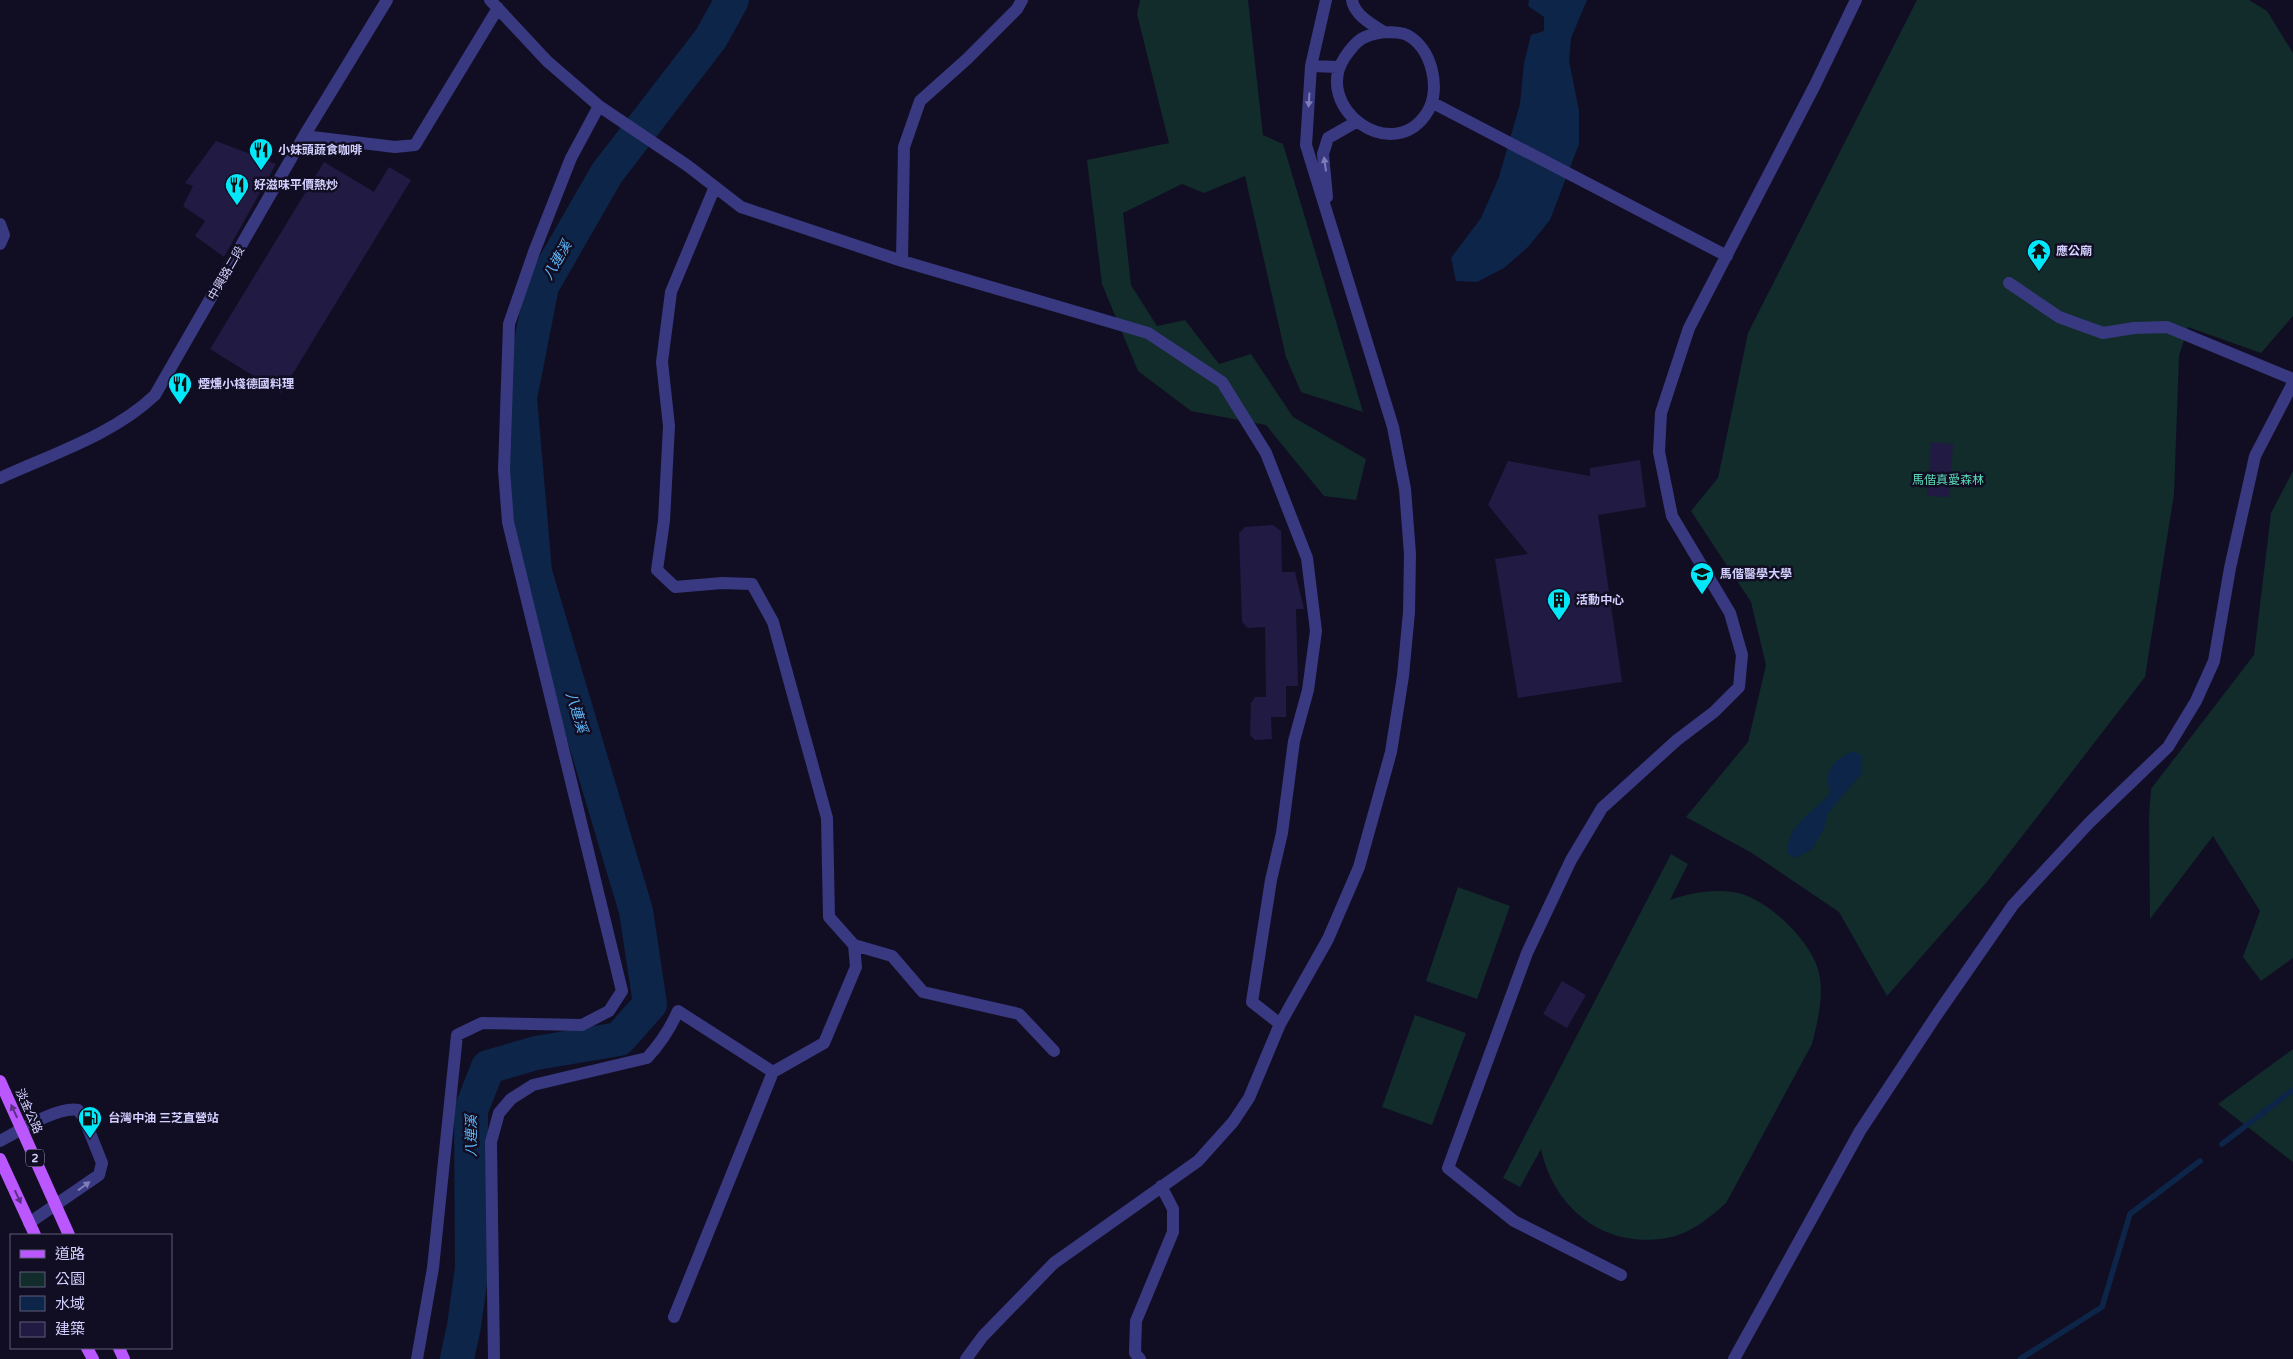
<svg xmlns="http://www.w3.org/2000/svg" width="2293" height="1359" font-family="'Varela Round','Noto Sans TC',sans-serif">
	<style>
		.green { fill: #112c2b }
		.water { fill: #0d2548 }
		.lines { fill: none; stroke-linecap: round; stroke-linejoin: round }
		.stream { stroke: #0d2548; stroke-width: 5.5 }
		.river { stroke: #0d2548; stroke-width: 34 }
		.building { fill: #211a43 }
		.minor { stroke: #393981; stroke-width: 12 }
		.major { stroke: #ba57fe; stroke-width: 12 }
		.oneway { fill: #7e7dba }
		.oneway2 { fill: #5d2f86 }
		.labels { text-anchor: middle; stroke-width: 5; stroke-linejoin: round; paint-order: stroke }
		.shield { fill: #110e23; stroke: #9996bd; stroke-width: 1 }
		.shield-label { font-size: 11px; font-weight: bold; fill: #d3d0ff }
		.poi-label { font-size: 12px; font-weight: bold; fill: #d3d0ff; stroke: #110e23; text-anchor: start }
		.street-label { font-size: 12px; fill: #d3d0ff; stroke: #110e23 }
		.park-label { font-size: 12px; fill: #5cdeb9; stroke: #110e23 }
		.water-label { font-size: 14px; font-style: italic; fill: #5ebafe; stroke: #110e23 }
	</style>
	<rect width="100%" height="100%" fill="#110e23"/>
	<path class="green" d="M 1140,0 L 1248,0 L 1263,135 L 1283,144 L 1363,412 L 1301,392 L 1286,357 L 1245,176 L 1204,193 L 1182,184 L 1123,213 L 1131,285 L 1157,326 L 1185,320 L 1219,364 L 1251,354 L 1293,417 L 1366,459 L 1356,500 L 1324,496 L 1266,425 L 1191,411 L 1138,371 L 1102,284 L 1087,160 L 1169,143 L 1137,14 Z
		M 1917,0 L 2249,0 L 2267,11 L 2293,53 L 2293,316 L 2261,353 L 2188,327 L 2179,356 L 2174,494 L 2145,677 L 1986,883 L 1887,996 L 1839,912 L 1752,853 L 1686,817 L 1748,742 L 1766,665 L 1751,602 L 1691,511 L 1718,478 L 1748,333 Z
		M 2293,471 L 2293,958 L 2261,981 L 2243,957 L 2260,911 L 2213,836 L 2150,919 L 2149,818 L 2151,789 L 2254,655 L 2271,513 Z
		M 1671,854 L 1688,864 L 1670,900 C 1691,893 1710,889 1733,892 C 1765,896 1809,939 1818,969 C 1825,993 1818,1020 1812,1044 L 1726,1203 C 1709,1218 1690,1234 1667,1238 C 1605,1249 1554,1209 1541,1149 L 1520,1187 L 1503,1178 Z
		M 1458,887 L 1510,906 L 1477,999 L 1426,981 Z
		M 1415,1015 L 1466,1033 L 1432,1125 L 1382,1107 Z
		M 2293,1049 L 2293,1162 L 2218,1104 Z"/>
	<path class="water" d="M 1529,0 L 1587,0 L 1571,38 L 1569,61 L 1579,111 L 1579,144 L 1550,220 L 1528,247 L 1504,268 L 1477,282 L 1456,281 L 1451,258 L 1481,218 L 1499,177 L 1520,104 L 1524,63 L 1531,35 L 1544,31 L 1544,17 L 1528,6 Z
		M 1853,751 L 1861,755 L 1862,773 L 1828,813 L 1825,827 L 1812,849 L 1796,858 L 1788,854 C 1785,825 1815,812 1830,793 C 1823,771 1833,760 1853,751 Z"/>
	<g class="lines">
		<path class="stream" d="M 2222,1144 L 2293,1090
			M 2020,1359 L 2102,1307 L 2130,1214 L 2200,1161"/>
		<path class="river" d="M 457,1359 L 464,1326 L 472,1268 L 471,1110 L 488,1067 L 536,1053 L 619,1039 L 650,1004 L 636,911 L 535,572 L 520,398 L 542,286 L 607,173 L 711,38 L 732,0"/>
	</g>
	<path class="building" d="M 216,141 L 276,164 L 224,257 L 195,236 L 205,221 L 183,206 L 193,186 L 185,183 Z
		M 324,162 L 374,192 L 389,167 L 411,180 L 281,393 L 210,349 Z
		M 1931,442 L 1953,444 L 1949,497 L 1927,496 Z
		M 1640,460 L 1646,507 L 1598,515 L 1622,682 L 1518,698 L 1495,559 L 1528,554 L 1488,505 L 1508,461 L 1590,476 L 1590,468 Z
		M 1273,525 L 1281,531 L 1282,572 L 1295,572 L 1304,609 L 1296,609 L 1298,686 L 1286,686 L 1286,717 L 1271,717 L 1272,739 L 1255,740 L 1250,735 L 1251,703 L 1255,697 L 1266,697 L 1265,627 L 1248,628 L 1242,622 L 1239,533 L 1245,527 Z
		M 1562,981 L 1586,995 L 1567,1028 L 1543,1014 Z"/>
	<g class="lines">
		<path class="minor" d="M 490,0 L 547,61 L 599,106 L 688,166 L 741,207 L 902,261 L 1148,333 L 1222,382 L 1266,453 L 1307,558 L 1316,631 L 1308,690 L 1294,741 L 1282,833 L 1271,880 L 1252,1002 L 1280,1024
			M 1352,0 C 1354,15 1373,25 1384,32
			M 1384,32 C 1391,32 1401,32 1407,35 C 1432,48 1441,89 1428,111 C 1394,168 1311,107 1345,57 C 1357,39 1364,35 1384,32 Z
			M 1311,66 L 1338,67
			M 1433,103 L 1727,256
			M 304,136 L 395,147 L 415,145 L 498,8
			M 1327,197 L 1323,154 L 1328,138 L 1356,122
			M 0,224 L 4,235 L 0,244
			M 902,261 L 904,147 L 920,101 L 967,59 L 1017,9 L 1022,0
			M 2009,283 L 2059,317 L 2103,333 L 2134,328 L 2167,327 L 2293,379
			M 0,478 C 52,454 113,435 155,395 L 304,136 L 387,0
			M 854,945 L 892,956 L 923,992 L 1019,1014 L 1054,1051
			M 0,1141 C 19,1131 58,1106 78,1110 L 84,1118 L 102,1163 L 99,1175 L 29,1223
			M 1621,1275 L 1514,1221 L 1448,1168 L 1527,953 L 1571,860 L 1602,808 L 1677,740 L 1714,712 L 1739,687 L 1742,655 L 1730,613 L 1672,516 L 1659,452 L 1661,413 L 1689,328 L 1815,85 L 1856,0
			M 674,1317 L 773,1072 L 824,1043 L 856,967 L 854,945 L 829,917 L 827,818 L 773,622 L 752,584 L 722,583 L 675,587 L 657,570 L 664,521 L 669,426 L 662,362 L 671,292 L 714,189
			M 417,1359 L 433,1268 L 457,1035 L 482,1023 L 582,1025 L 609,1011 L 622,991 L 508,522 L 504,470 L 509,324 L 534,252 L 571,158 L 599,106
			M 494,1359 L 491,1142 L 499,1113 L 511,1099 L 533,1085 L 647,1058 C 661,1043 670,1029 678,1011 L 773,1072
			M 966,1359 L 983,1336 L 1054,1263 L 1198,1161 L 1233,1122 L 1249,1098 L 1280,1024 L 1328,939 L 1359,867 L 1391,752 L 1403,676 L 1409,612 L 1410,554 L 1405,489 L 1393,427 L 1306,145 L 1311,66 L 1326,0
			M 1140,1359 L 1135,1353 L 1136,1321 L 1173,1232 L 1173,1209 L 1161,1186
			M 1734,1359 L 1860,1131 L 1938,1013 L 2013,905 L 2089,823 L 2168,747 L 2196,701 L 2214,661 L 2230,568 L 2255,456 L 2293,383"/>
		<path class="major" d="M 0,1081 L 69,1235
			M 0,1159 L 35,1235
			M 87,1348 L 93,1359
			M 119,1348 L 124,1359"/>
	</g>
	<defs><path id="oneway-solid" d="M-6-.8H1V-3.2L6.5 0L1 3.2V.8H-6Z" transform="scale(1.25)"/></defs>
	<g class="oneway">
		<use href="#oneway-solid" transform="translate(1309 100) rotate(94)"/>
		<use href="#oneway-solid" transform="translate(1325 164) rotate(-98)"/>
		<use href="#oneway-solid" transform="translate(84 1186) rotate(-36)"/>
	</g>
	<g class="oneway2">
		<use href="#oneway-solid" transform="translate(14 1111) rotate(-115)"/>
		<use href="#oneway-solid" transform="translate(18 1197) rotate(65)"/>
	</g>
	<defs>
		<g id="restaurant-pin" transform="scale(1.25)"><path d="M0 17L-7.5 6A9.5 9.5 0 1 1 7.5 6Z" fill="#02e8f9" stroke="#110e23"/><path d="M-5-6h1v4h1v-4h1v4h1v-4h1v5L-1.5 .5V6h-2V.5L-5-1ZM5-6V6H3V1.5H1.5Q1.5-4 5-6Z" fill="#111"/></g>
		<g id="temple-pin" transform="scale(1.25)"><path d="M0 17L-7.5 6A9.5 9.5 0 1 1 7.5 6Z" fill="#02e8f9" stroke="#110e23"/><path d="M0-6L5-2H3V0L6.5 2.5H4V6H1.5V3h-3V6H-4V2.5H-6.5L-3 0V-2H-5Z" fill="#111"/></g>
		<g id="university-pin" transform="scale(1.25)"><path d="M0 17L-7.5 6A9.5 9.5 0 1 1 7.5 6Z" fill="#02e8f9" stroke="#110e23"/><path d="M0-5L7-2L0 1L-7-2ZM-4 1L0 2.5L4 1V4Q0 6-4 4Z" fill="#111"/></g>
		<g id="building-pin" transform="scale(1.25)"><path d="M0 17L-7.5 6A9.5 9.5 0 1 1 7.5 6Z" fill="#02e8f9" stroke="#110e23"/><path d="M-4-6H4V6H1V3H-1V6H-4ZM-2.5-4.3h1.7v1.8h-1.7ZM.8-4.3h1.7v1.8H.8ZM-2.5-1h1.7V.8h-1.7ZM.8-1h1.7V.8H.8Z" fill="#111"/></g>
		<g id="fuel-pin" transform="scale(1.25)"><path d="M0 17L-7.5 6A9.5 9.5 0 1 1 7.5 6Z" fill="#02e8f9" stroke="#110e23"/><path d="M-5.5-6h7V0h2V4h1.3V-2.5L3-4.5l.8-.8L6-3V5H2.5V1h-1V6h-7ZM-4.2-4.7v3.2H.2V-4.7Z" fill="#111"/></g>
	</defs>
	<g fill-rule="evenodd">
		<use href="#restaurant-pin" x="261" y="150"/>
		<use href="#restaurant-pin" x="237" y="185"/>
		<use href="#temple-pin" x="2039" y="251"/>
		<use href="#restaurant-pin" x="180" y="384"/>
		<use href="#university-pin" x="1702" y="574"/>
		<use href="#building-pin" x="1559" y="600"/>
		<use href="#fuel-pin" x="90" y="1118"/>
	</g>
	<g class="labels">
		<rect class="shield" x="26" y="1149.5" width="18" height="17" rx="4"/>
		<g class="shield-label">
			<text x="35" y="1162">2</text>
		</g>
		<g class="poi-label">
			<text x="278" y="154">小妹頭蔬食咖啡</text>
			<text x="254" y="189">好滋味平價熱炒</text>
			<text x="2056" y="255">應公廟</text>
			<text x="198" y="388">煙燻小棧德國料理</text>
			<text x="1720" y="578">馬偕醫學大學</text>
			<text x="1576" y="604">活動中心</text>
			<text x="108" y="1122">台灣中油 三芝直營站</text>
		</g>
		<g class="street-label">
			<text transform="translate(226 273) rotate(-60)" y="4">中興路二段</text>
			<text transform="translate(29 1111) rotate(66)" y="4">淡金公路</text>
		</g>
		<g class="park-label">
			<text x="1948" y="484">馬偕真愛森林</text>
		</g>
		<g class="water-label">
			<text transform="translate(557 260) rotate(-60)" y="5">八連溪</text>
			<text transform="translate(577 712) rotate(73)" y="5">八連溪</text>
			<text transform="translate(471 1136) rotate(-90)" y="5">八連溪</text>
		</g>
	</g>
	<rect x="10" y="1234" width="162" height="115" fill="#110e23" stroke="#5f5c7b"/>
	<rect x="20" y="1250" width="25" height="8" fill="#ba57fe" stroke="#5f5c7b"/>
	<text x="55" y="1259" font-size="15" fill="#d3d0ff">道路</text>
	<rect x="20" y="1272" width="25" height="15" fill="#112c2b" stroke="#5f5c7b"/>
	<text x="55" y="1284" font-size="15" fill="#d3d0ff">公園</text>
	<rect x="20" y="1296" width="25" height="15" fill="#0d2548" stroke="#5f5c7b"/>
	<text x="55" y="1309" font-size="15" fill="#d3d0ff">水域</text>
	<rect x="20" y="1322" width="25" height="15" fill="#211a43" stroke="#5f5c7b"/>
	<text x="55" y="1334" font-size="15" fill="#d3d0ff">建築</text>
</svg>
